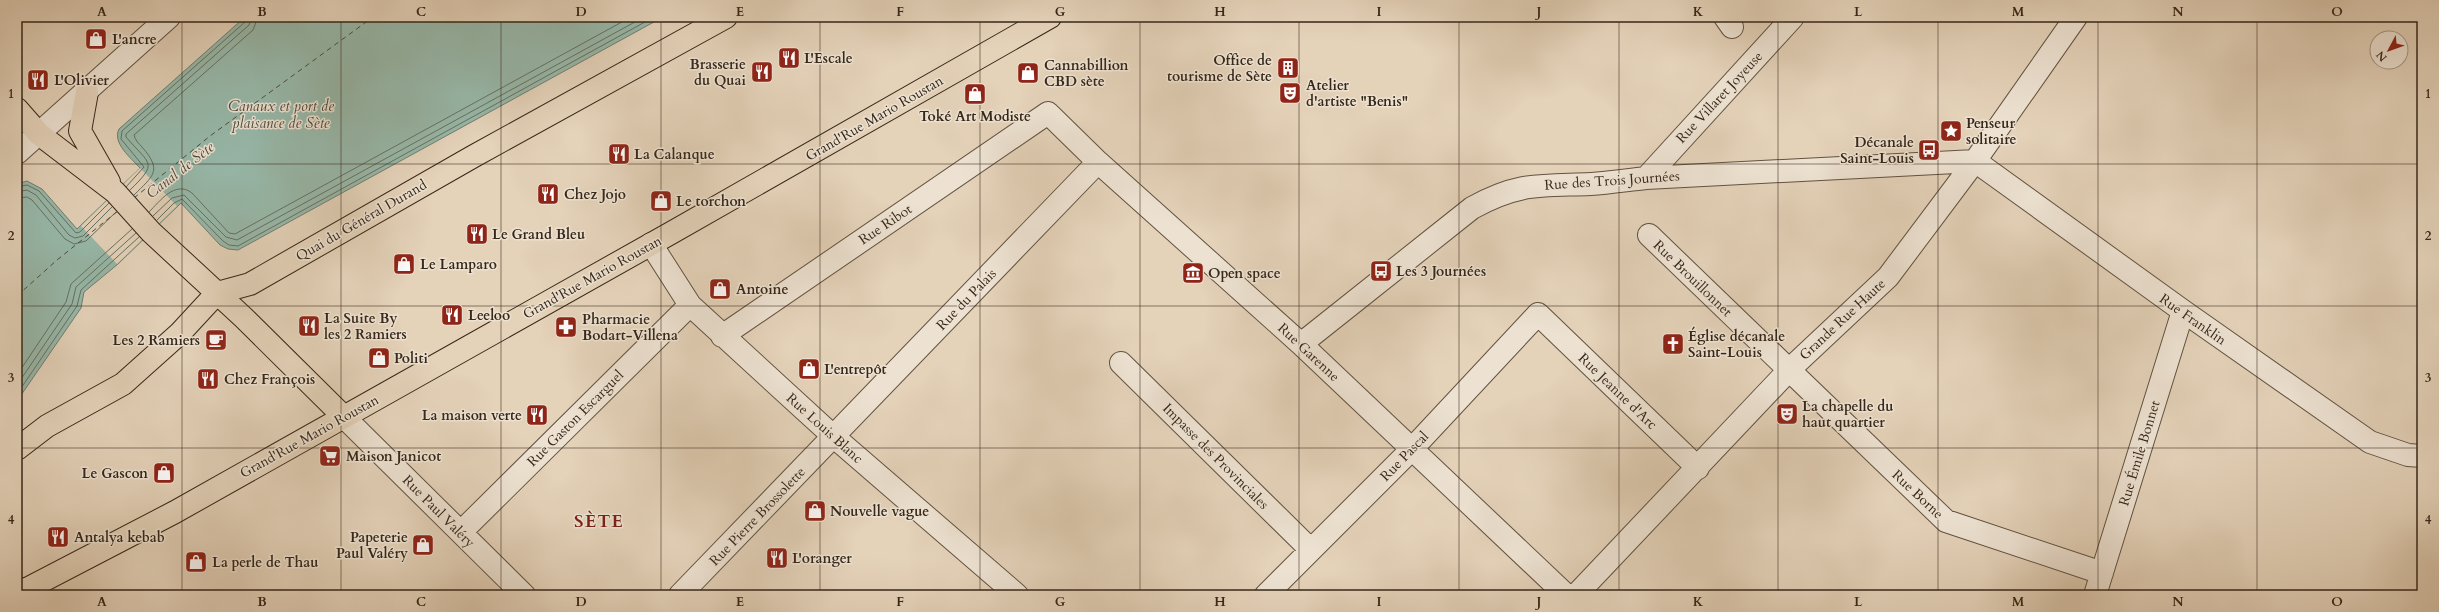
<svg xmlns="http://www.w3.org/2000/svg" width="2439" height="612" font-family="Cardo,serif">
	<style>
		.water { fill: #97b8a9; stroke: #707e6f }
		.pier { fill: #e4d2b9 }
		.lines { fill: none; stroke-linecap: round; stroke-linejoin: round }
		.shore { stroke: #667061; stroke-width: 1 }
		.ferry { stroke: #4e4b3d; stroke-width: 1; stroke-dasharray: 5 4; stroke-linecap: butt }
		.minor-casing { stroke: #625241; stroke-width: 24 }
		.major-casing { stroke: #362719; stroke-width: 24 }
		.minor { stroke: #ede2d2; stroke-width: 22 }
		.major { stroke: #e4d2b9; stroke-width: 22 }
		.grid { fill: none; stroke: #362719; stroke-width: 1; stroke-opacity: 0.55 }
		.labels { text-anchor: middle; stroke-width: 3; stroke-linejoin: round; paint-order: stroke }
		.poi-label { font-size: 14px; font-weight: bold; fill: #362719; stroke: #ede2d2; text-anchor: start }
		.street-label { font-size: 14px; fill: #362719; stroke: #ede2d2 }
		.water-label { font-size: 15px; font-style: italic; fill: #4e4b3d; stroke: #ede2d2 }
		.district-label { font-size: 18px; font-weight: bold; letter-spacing: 1px; fill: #7a1f14; stroke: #ede2d2 }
		.neatline { fill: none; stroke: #362719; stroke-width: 1.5 }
		.grid-label { font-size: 13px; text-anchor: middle; font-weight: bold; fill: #362719 }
	</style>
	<rect width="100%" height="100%" fill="#e4d2b9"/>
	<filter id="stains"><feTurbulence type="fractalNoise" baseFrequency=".005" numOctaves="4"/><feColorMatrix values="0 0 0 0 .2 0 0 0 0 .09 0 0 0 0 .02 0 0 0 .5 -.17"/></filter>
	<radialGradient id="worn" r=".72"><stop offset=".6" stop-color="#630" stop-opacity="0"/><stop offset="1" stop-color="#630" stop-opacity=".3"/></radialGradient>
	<path class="water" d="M 245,17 L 663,17 L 238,250 L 228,249 L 220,245 L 181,203 L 118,264 L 84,292 L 81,308 L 17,401 L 17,184 L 27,181 L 42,189 L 77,229 L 140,168 C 131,158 112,143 119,129 Z"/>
	<path class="pier" d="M 140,168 L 177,206 L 117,264 L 81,226 Z"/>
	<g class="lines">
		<path class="shore" d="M 17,187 L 27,185 L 39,191 L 76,233 L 80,232 L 109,203
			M 126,187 L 144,167 L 121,139 L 122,131 L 245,22 L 247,17
			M 130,190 C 159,162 150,165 126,137 L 126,134 L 249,25 L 252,17
			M 17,192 L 27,190 L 36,195 L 69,235 L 75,238 L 83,236 L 112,207
			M 134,195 C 153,176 163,171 142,147 C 139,144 135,140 134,135 L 253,30 L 258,17
			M 17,198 L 27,197 L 32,200 L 65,239 L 74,244 L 86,241 L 116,212
			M 149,212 C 160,201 175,180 192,193 L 229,233 L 235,234 L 631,17
			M 153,216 L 172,198 L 184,195 L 226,237 L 237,240 L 644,17
			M 157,220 L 174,203 L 182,199 L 223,241 L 229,245 L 238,246 L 654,17
			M 17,375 L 66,302 L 71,284 L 132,229
			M 17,385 L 72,304 L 76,287 L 136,233
			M 17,394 L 77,306 L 81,290 L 139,237"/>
		<path class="ferry" d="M 134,198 L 210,136 L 373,17
			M 17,296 L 57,260 L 118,211"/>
		<g class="minor-casing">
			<path id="minor" d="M 1725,17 L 1732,27
				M 17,153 L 169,17
				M 1975,161 L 2183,311 L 2370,442 L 2408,455 L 2422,456
				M 1646,178 L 1793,17
				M 1649,235 L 1946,521 L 2102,573
				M 651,244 L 690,305 L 833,436 L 1017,595
				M 722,336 L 1048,113 L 1098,162 L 1301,344 L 1566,595
				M 1301,344 L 1472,208 C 1519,182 1540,186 1591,184 C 1609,183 1627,180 1646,178 L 1975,161
				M 1121,363 L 1311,550
				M 343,416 L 524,595
				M 461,532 L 690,305
				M 680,595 L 1098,162
				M 1266,595 L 1411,450 L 1538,314 L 1698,468
				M 1576,595 L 1791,368 L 1888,277 L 1975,161 L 2076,17
				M 2095,595 L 2183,311"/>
		</g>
		<g class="major-casing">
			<path id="major" d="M 87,92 L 80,131 L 109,182
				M 17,109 L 39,134 L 115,192 L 151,232 L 244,318 L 343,416
				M 17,449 L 47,426 L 123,384 L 180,333 L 217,293 L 250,284 L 474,156 L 726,17
				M 17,589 L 25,590 L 175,512 L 671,233 L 1050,17"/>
		</g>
		<use href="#minor" class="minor"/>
		<use href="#major" class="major"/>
	</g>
	<path class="grid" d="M 182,17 L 182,595M 341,17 L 341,595M 501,17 L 501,595M 661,17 L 661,595M 820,17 L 820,595M 980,17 L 980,595M 1140,17 L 1140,595M 1299,17 L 1299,595M 1459,17 L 1459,595M 1619,17 L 1619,595M 1778,17 L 1778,595M 1938,17 L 1938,595M 2098,17 L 2098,595M 2257,17 L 2257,595M 17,164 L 2422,164M 17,306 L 2422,306M 17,448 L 2422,448"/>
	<defs>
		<g id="shop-square" transform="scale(1.15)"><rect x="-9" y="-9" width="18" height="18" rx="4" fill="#8f2418" stroke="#ede2d2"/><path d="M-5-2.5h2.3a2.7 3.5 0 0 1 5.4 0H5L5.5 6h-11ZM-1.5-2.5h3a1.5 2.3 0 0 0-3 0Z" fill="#fff"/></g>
		<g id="restaurant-square" transform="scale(1.15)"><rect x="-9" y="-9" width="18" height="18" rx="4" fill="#8f2418" stroke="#ede2d2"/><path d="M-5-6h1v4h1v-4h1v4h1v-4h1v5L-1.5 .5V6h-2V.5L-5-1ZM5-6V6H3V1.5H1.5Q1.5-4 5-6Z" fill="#fff"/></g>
		<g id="building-square" transform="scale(1.15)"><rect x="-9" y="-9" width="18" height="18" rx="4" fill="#8f2418" stroke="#ede2d2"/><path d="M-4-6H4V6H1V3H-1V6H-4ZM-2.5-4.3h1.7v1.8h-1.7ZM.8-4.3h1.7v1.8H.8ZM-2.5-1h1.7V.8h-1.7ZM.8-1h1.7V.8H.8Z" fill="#fff"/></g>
		<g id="theatre-square" transform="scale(1.15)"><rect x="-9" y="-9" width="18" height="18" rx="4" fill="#8f2418" stroke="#ede2d2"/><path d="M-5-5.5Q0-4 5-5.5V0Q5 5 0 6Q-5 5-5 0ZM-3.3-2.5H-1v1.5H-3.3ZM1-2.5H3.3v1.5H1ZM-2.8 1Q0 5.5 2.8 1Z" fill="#fff"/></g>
		<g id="sight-square" transform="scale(1.15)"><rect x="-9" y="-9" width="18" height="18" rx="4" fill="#8f2418" stroke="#ede2d2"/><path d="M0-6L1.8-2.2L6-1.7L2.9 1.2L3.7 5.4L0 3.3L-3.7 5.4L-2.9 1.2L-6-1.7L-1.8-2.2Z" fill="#fff"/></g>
		<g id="bus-square" transform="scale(1.15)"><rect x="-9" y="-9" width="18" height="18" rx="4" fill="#8f2418" stroke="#ede2d2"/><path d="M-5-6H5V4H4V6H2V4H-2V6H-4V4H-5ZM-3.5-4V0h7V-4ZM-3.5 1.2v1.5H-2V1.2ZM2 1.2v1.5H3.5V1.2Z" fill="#fff"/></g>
		<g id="museum-square" transform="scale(1.15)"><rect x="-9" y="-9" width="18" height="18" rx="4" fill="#8f2418" stroke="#ede2d2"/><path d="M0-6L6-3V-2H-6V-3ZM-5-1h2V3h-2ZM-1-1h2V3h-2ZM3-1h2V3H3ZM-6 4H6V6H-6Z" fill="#fff"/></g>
		<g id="pharmacy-square" transform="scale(1.15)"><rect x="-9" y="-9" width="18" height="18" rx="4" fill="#8f2418" stroke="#ede2d2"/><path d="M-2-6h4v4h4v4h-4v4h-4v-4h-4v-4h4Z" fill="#fff"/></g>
		<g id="cafe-square" transform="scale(1.15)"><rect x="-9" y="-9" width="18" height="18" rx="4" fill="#8f2418" stroke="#ede2d2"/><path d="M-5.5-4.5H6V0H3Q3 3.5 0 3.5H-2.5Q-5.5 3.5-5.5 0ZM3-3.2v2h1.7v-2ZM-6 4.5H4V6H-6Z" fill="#fff"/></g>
		<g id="church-square" transform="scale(1.15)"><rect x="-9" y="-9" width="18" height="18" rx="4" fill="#8f2418" stroke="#ede2d2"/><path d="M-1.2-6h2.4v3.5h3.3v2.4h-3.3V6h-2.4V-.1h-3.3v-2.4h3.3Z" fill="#fff"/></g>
		<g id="supermarket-square" transform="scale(1.15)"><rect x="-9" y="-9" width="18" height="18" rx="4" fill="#8f2418" stroke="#ede2d2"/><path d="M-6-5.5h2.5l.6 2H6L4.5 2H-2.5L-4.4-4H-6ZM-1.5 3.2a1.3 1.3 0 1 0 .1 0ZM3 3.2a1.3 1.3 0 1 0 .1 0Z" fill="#fff"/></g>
	</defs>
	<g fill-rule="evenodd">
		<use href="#shop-square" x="96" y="39"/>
		<use href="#restaurant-square" x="789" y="58"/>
		<use href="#building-square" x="1288" y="68"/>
		<use href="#restaurant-square" x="762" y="72"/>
		<use href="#shop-square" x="1028" y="73"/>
		<use href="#restaurant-square" x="38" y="80"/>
		<use href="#theatre-square" x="1290" y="93"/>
		<use href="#shop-square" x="975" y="94"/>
		<use href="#sight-square" x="1951" y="131"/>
		<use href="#bus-square" x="1929" y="150"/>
		<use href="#restaurant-square" x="619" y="154"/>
		<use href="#restaurant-square" x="548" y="194"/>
		<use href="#shop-square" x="661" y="201"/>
		<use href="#restaurant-square" x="477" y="234"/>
		<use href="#shop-square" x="404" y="264"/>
		<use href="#bus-square" x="1381" y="271"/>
		<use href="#museum-square" x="1193" y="273"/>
		<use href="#shop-square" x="720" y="289"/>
		<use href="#restaurant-square" x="452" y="315"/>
		<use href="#restaurant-square" x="309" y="326"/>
		<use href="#pharmacy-square" x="566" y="327"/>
		<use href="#cafe-square" x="216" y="340"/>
		<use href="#church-square" x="1673" y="344"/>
		<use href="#shop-square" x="379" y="358"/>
		<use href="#shop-square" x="809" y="369"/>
		<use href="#restaurant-square" x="208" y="379"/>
		<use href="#theatre-square" x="1787" y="414"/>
		<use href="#restaurant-square" x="537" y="415"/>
		<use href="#supermarket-square" x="330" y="456"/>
		<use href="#shop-square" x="164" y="473"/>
		<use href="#shop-square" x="815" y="511"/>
		<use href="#restaurant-square" x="58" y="537"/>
		<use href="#shop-square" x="423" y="545"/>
		<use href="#restaurant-square" x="777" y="558"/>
		<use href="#shop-square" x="196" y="562"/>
	</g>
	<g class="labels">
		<g class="poi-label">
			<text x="112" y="44">L'ancre</text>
			<text x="804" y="63">L'Escale</text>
			<text x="1272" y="65" text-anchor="end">Office de<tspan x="1272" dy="16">tourisme de Sète</tspan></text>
			<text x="746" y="69" text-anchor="end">Brasserie<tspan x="746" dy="16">du Quai</tspan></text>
			<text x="1044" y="70">Cannabillion<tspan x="1044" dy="16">CBD sète</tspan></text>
			<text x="54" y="85">L'Olivier</text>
			<text x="1306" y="90">Atelier<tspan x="1306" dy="16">d'artiste "Benis"</tspan></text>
			<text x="975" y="121" text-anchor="middle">Toké Art Modiste</text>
			<text x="1966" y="128">Penseur<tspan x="1966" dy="16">solitaire</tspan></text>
			<text x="1914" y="147" text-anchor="end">Décanale<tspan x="1914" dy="16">Saint-Louis</tspan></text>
			<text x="634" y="159">La Calanque</text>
			<text x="564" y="199">Chez Jojo</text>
			<text x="676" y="206">Le torchon</text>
			<text x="492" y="239">Le Grand Bleu</text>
			<text x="420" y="269">Le Lamparo</text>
			<text x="1396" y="276">Les 3 Journées</text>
			<text x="1208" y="278">Open space</text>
			<text x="736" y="294">Antoine</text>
			<text x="468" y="320">Leeloo</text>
			<text x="324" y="323">La Suite By<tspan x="324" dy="16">les 2 Ramiers</tspan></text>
			<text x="582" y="324">Pharmacie<tspan x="582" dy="16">Bodart-Villena</tspan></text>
			<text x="1688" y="341">Église décanale<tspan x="1688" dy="16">Saint-Louis</tspan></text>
			<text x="200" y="345" text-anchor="end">Les 2 Ramiers</text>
			<text x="394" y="363">Politi</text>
			<text x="824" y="374">L'entrepôt</text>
			<text x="224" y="384">Chez François</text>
			<text x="1802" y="411">La chapelle du<tspan x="1802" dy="16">haut quartier</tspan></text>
			<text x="522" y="420" text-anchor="end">La maison verte</text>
			<text x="346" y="461">Maison Janicot</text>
			<text x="148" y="478" text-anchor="end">Le Gascon</text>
			<text x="830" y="516">Nouvelle vague</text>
			<text x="74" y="542">Antalya kebab</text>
			<text x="408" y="542" text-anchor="end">Papeterie<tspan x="408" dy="16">Paul Valéry</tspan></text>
			<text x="792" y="563">L'oranger</text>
			<text x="212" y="567">La perle de Thau</text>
		</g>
		<g class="street-label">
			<text transform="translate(1719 97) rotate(-47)" y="5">Rue Villaret Joyeuse</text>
			<text transform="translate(874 118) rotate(-30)" y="5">Grand'Rue Mario Roustan</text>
			<text transform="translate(1612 180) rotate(-4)" y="5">Rue des Trois Journées</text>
			<text transform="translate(361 220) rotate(-30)" y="5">Quai du Général Durand</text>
			<text transform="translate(885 224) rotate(-34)" y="5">Rue Ribot</text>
			<text transform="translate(592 277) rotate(-29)" y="5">Grand'Rue Mario Roustan</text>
			<text transform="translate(1693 278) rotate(44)" y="5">Rue Brouillonnet</text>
			<text transform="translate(966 299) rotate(-46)" y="5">Rue du Palais</text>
			<text transform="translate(1842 319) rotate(-43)" y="5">Grande Rue Haute</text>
			<text transform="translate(2193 319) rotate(35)" y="5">Rue Franklin</text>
			<text transform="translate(1309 352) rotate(43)" y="5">Rue Garenne</text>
			<text transform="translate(1618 391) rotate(44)" y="5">Rue Jeanne d'Arc</text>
			<text transform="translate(575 418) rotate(-45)" y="5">Rue Gaston Escarguel</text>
			<text transform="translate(825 428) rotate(42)" y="5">Rue Louis Blanc</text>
			<text transform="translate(309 436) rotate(-29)" y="5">Grand'Rue Mario Roustan</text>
			<text transform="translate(2139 453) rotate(-73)" y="5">Rue Émile Bonnet</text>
			<text transform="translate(1216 456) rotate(45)" y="5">Impasse des Provinciales</text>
			<text transform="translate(1404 456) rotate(-46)" y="5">Rue Pascal</text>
			<text transform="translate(1918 494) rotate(43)" y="5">Rue Borne</text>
			<text transform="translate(439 511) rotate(45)" y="5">Rue Paul Valéry</text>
			<text transform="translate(757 516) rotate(-46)" y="5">Rue Pierre Brossolette</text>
		</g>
		<g class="water-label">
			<text x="281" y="111">Canaux et port de<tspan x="281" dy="17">plaisance de Sète</tspan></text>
			<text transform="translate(180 170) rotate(-38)" y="5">Canal de Sète</text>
		</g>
		<g class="district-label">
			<text x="599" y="527">SÈTE</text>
		</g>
	</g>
	<rect width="2439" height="612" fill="none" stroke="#e4d2b9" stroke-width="44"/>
	<g transform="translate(2389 50) rotate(229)"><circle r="19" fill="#ede2d2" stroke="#a49788"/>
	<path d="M0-3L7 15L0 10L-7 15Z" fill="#8f2418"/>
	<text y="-6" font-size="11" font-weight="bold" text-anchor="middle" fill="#362719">N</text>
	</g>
	<rect x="22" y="22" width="2395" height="568" class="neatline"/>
	<g class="grid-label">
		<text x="102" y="16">A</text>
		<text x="262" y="16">B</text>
		<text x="421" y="16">C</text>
		<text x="581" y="16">D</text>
		<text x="740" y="16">E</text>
		<text x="900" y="16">F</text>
		<text x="1060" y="16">G</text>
		<text x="1220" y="16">H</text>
		<text x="1379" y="16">I</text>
		<text x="1539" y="16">J</text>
		<text x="1698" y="16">K</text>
		<text x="1858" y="16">L</text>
		<text x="2018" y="16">M</text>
		<text x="2178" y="16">N</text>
		<text x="2337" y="16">O</text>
		<text x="11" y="98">1</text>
		<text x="2428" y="98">1</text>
		<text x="11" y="240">2</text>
		<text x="2428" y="240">2</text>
		<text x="11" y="382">3</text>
		<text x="2428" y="382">3</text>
		<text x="11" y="524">4</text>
		<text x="2428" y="524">4</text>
		<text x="102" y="606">A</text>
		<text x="262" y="606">B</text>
		<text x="421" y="606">C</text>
		<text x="581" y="606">D</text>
		<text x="740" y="606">E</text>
		<text x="900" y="606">F</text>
		<text x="1060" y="606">G</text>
		<text x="1220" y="606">H</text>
		<text x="1379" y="606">I</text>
		<text x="1539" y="606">J</text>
		<text x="1698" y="606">K</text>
		<text x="1858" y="606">L</text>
		<text x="2018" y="606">M</text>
		<text x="2178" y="606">N</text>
		<text x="2337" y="606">O</text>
	</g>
	<rect width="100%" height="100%" filter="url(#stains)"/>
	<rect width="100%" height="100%" fill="url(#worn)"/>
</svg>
